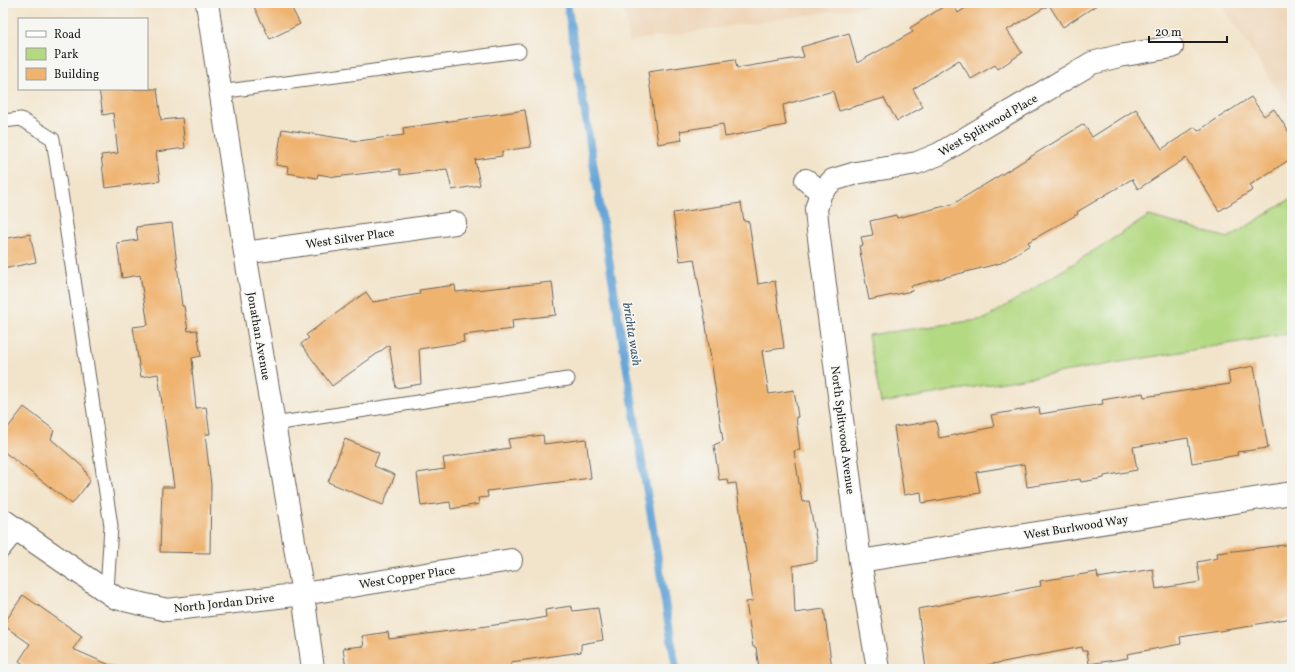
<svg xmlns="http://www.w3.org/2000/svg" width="1295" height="672" font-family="Vollkorn,serif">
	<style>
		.built { fill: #eed7bb }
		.green { fill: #b4d983; stroke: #687a50 }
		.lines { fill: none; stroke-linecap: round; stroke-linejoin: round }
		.stream { stroke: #65a4d7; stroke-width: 8 }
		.building { fill: #efb370 }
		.service-casing { stroke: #676259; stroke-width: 15 }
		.minor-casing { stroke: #676259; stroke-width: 24 }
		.service { stroke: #fff; stroke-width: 13 }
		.minor { stroke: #fff; stroke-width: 22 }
		.labels { text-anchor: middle; stroke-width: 3.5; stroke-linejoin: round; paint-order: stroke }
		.street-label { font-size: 12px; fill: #1c1c1c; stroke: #f6f6f2 }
		.water-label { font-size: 13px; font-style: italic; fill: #3d5970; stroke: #f6f6f2 }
	</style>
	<rect width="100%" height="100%" fill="#f6f6f2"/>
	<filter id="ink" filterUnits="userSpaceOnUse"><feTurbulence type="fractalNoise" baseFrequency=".025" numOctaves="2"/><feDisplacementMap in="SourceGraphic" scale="8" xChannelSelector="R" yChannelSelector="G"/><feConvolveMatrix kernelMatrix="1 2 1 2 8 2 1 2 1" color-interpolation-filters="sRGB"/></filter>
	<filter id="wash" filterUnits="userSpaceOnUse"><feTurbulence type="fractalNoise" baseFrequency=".012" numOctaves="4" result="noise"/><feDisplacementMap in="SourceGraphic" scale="16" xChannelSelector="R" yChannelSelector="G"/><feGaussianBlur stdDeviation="0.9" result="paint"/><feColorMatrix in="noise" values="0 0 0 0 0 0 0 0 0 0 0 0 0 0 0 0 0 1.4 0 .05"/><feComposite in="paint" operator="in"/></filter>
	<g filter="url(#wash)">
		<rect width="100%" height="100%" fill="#f2e4cb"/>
		<path class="built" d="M 624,3 L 873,3 L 868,6 L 629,41 Z
			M 1221,3 L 1292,3 L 1292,113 Z"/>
		<path class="green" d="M 1292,198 L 1292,333 L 881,403 L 868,335 L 985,319 L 1149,216 L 1228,238 Z"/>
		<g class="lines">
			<path class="stream" d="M 567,3 L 676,669"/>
		</g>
		<g id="blocks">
			<path class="building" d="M 252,3 L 289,3 L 300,24 L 270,39 Z
				M 949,3 L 952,3 L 958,13 L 973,3 L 1100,3 L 1063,27 L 1049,5 L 1007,30 L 1022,53 L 998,69 L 995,65 L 971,79 L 959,60 L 913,89 L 923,107 L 897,121 L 884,98 L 839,111 L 833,91 L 783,105 L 786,125 L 725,137 L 723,124 L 680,131 L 682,140 L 658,144 L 648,72 L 735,59 L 737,68 L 804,57 L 801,47 L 849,33 L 857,63 L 913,32 L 910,28 Z
				M 99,89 L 157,89 L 161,120 L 182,118 L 185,148 L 156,152 L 160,181 L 105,188 L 101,155 L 118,153 L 113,113 L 103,115 Z
				M 1251,97 L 1264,116 L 1274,109 L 1292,137 L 1292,158 L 1250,185 L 1253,190 L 1219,211 L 1186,158 L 1138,189 L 1132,179 L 1077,212 L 1078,214 L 1028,242 L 1030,245 L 1001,263 L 911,286 L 912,291 L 869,300 L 859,246 L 863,245 L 861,237 L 873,235 L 870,221 L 896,215 L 897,218 L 953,204 L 1084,124 L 1092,137 L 1136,109 L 1162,149 L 1195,127 L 1198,131 Z
				M 525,110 L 531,147 L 502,151 L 502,156 L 475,160 L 480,185 L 452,190 L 447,169 L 400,175 L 400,169 L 335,177 L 318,174 L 317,178 L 287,173 L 288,167 L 276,165 L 282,129 L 358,141 L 404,135 L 403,128 Z
				M 741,203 L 744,221 L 749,222 L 758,284 L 775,281 L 784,348 L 762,351 L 769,394 L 794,390 L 798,417 L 796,417 L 800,450 L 794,451 L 802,502 L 809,501 L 817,544 L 817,561 L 793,566 L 795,613 L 824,609 L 832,669 L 759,669 L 756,647 L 753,647 L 746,602 L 753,601 L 736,483 L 728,484 L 727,479 L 719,480 L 714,445 L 723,441 L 705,319 L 694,259 L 680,261 L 673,213 Z
				M 172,223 L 182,306 L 184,306 L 188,331 L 197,330 L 201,356 L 192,358 L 193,369 L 192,369 L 196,408 L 206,407 L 210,434 L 205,434 L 211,485 L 210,553 L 160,552 L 162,487 L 174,487 L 158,374 L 141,377 L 133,327 L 148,325 L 140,275 L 122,278 L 117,243 L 138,240 L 136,227 Z
				M 30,234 L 36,262 L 3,269 L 3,239 Z
				M 552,282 L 556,315 L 512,320 L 513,329 L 463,335 L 464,342 L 419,349 L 421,384 L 396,388 L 389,345 L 332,386 L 301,344 L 309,338 L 306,335 L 366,292 L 373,302 L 420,294 L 419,290 L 455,285 L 456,292 Z
				M 1254,366 L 1268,448 L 1237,452 L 1238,455 L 1192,463 L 1188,438 L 1133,447 L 1137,470 L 1104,476 L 1104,478 L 1081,482 L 1080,479 L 1027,487 L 1024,464 L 976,472 L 980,493 L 922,503 L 921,492 L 904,495 L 894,427 L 936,421 L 939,438 L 994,427 L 991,415 L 1039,407 L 1040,414 L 1103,404 L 1102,400 L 1143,393 L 1144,397 L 1230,384 L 1228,371 Z
				M 24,407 L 54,430 L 51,439 L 84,468 L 90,481 L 72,504 L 3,451 L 3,434 Z
				M 543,435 L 544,444 L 586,439 L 591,478 L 487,491 L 488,497 L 478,498 L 479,504 L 451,509 L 450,502 L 421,506 L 417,473 L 445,469 L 443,458 L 510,448 L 508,439 Z
				M 345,439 L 379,453 L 374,466 L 395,475 L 383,505 L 328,482 Z
				M 1292,544 L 1292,618 L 1252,625 L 1252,626 L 1180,637 L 1181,644 L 1127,654 L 1128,658 L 1089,664 L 1087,651 L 1083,651 L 1082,647 L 982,666 L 953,669 L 926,669 L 918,609 L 1041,586 L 1040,581 L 1097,572 L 1098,578 L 1153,569 L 1156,589 L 1200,582 L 1197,562 L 1218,558 L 1217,553 Z
				M 23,595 L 82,636 L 73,649 L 119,669 L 31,669 L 19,661 L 30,644 L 3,625 Z
				M 571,606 L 573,611 L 598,608 L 603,640 L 581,644 L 581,652 L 511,662 L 511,669 L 346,669 L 343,648 L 364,646 L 362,636 L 388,632 L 389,639 L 525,621 L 546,617 L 545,610 Z"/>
		</g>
	</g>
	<g filter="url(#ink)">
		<use href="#blocks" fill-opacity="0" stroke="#676259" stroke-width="1"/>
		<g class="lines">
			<g class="service-casing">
				<path id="service" d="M 220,92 L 519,51
					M 3,121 L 21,119 L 53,139 L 111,526 L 107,591
					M 274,424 L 568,379
					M 3,551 L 19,531"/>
			</g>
			<g class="minor-casing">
				<path id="minor" d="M 207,3 L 245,253 L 303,594 L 313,669
					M 806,180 L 821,192 L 833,180 L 856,173 L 917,163 L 939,154 L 1092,63 L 1119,56 L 1172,47
					M 821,192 L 816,209 L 818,230 L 860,561 L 878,669
					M 245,253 L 455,223
					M 3,520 L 116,598 L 167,610 L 303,594 L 511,560
					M 860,561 L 1292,493"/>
			</g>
			<use href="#service" class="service"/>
			<use href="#minor" class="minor"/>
		</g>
	</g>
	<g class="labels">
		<g class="street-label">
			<text transform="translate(988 125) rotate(-30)" y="4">West Splitwood Place</text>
			<text transform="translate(350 238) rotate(-8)" y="4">West Silver Place</text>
			<text transform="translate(259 336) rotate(80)" y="4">Jonathan Avenue</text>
			<text transform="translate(843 430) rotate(83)" y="4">North Splitwood Avenue</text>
			<text transform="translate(1076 527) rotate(-9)" y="4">West Burlwood Way</text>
			<text transform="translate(407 577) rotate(-9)" y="4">West Copper Place</text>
			<text transform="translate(224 603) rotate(-6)" y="4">North Jordan Drive</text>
		</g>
		<g class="water-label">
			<text transform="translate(633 334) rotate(81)" y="5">brichta wash</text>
		</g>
	</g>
	<rect width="1295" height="672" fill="none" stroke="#f6f6f2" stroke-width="16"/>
	<rect x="18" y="18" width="130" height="72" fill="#f6f6f2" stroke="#9f9f9c"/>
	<rect x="26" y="31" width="20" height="6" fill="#ffffff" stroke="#9f9f9c"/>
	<text x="54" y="38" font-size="12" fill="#1c1c1c">Road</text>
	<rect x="26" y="48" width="20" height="12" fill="#b4d983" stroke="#9f9f9c"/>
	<text x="54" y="58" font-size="12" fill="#1c1c1c">Park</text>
	<rect x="26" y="68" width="20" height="12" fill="#efb370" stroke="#9f9f9c"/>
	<text x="54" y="78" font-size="12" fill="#1c1c1c">Building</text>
	<path d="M1149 36v6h78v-6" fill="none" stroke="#1c1c1c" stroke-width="2"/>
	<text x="1155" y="36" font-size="12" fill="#1c1c1c" stroke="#f6f6f2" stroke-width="3" paint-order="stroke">20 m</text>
</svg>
